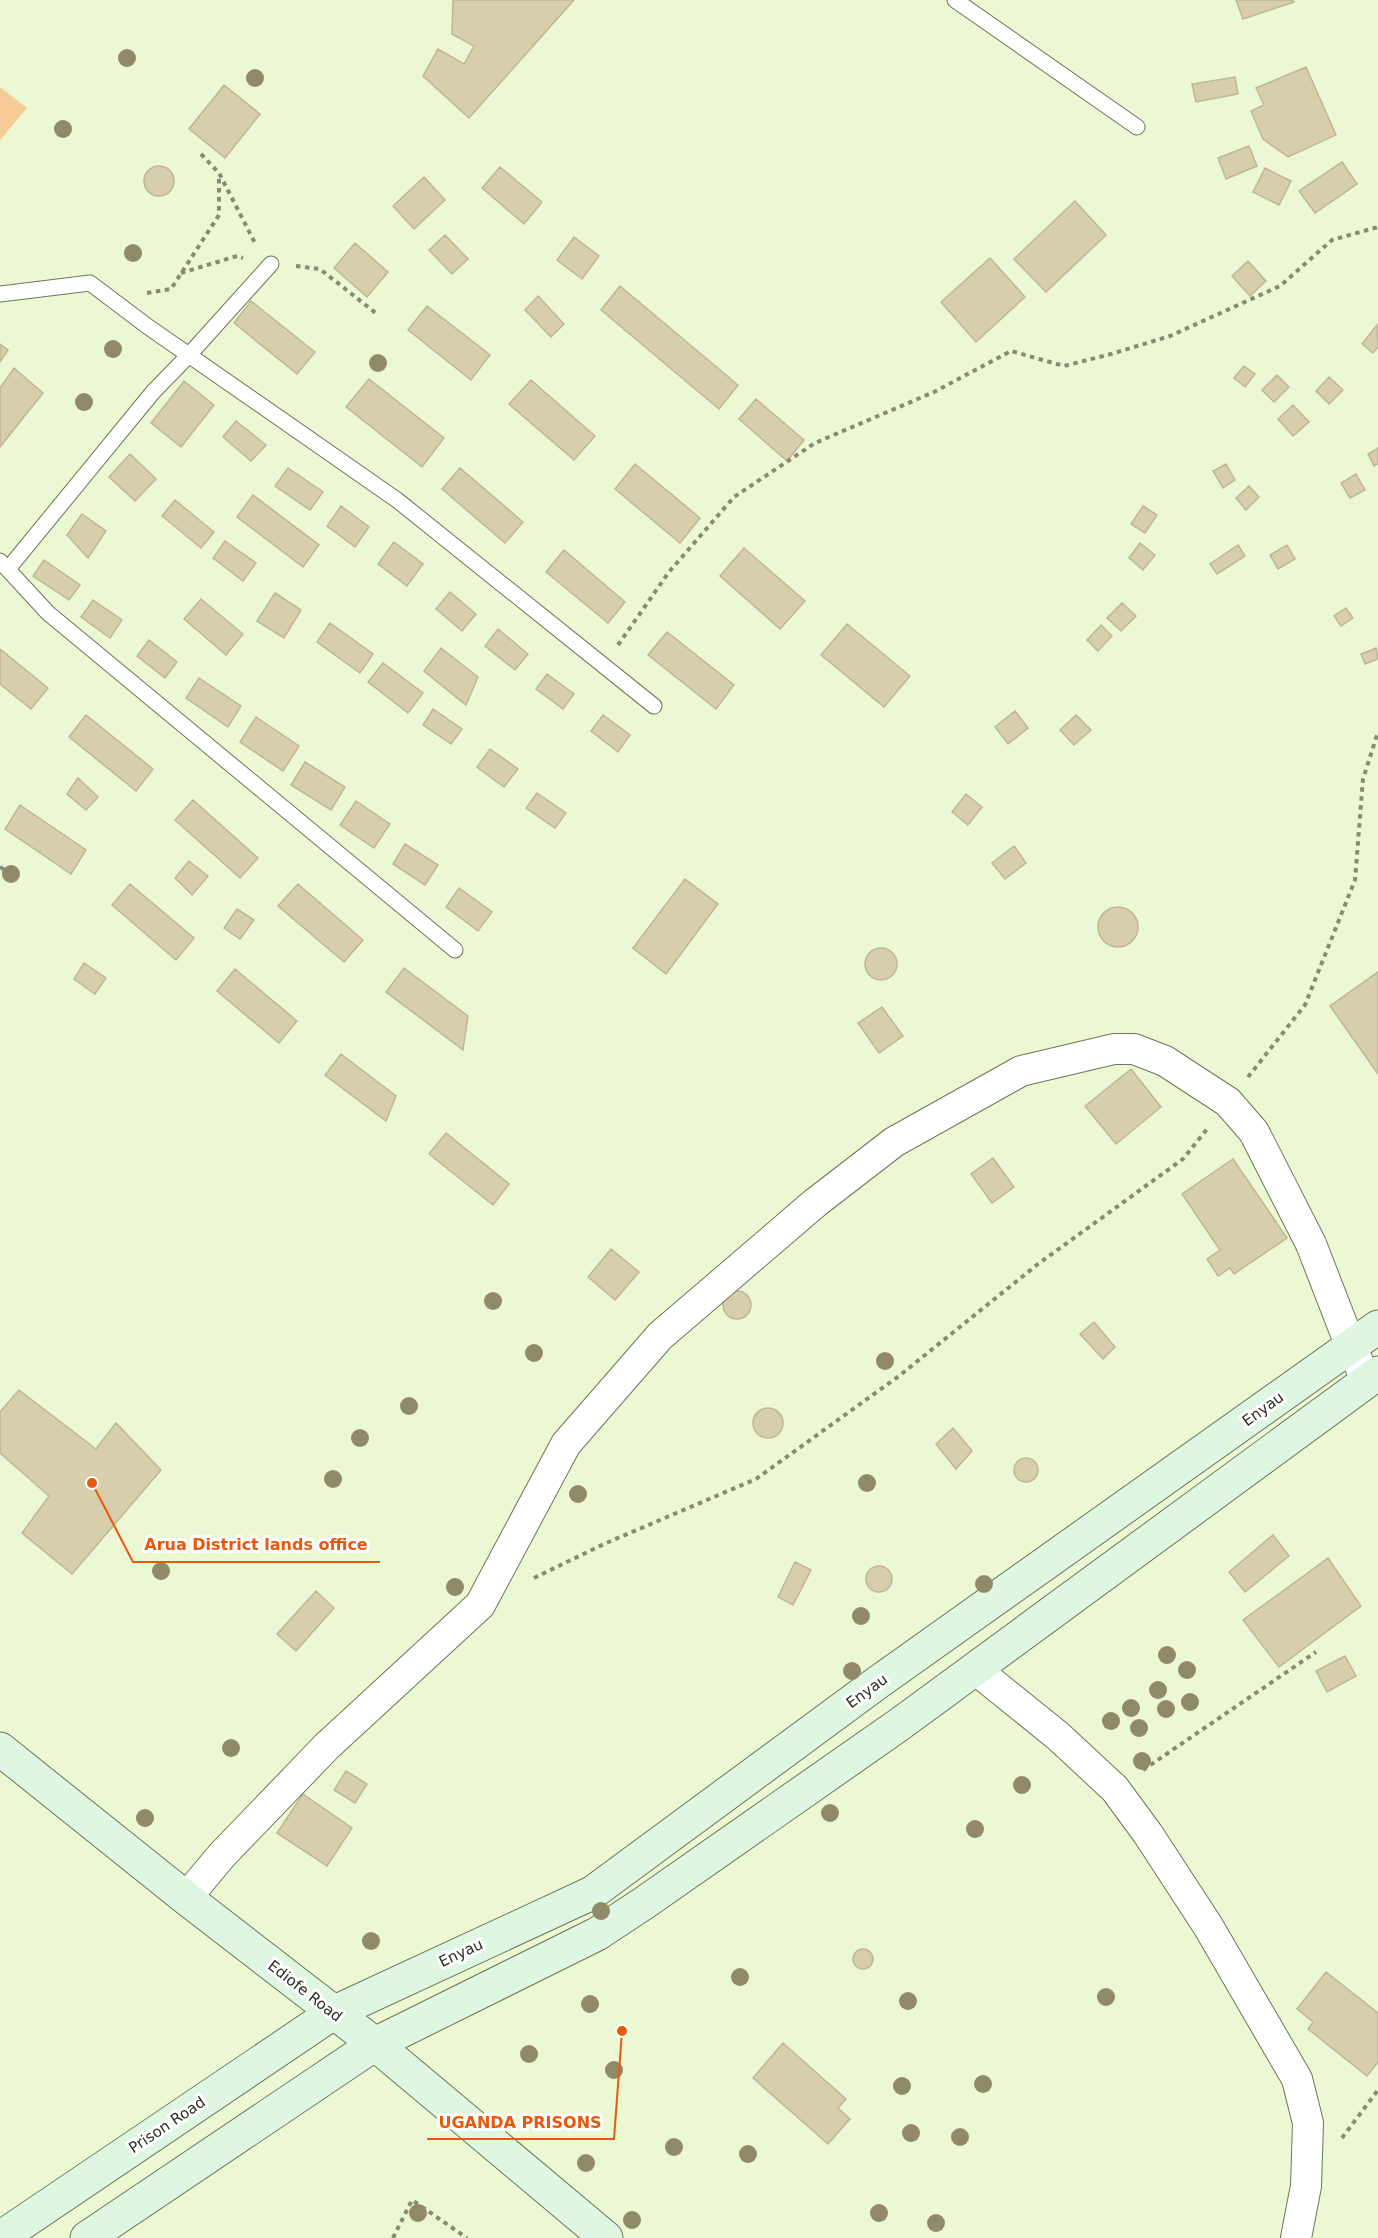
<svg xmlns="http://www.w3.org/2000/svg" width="1378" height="2238" font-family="'DejaVu Sans',sans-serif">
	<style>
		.green { fill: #f6cb97 }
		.building { fill: #d7cfab; stroke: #bfb793; stroke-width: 1.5 }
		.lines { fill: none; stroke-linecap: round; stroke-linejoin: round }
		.lane-casing { stroke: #6c7757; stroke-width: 17 }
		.street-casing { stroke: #6c7757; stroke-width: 32 }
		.secondary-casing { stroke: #6c7757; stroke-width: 35 }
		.path { stroke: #848c74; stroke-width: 4; stroke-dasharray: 4.5 4.5; stroke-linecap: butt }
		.lane { stroke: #fff; stroke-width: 15 }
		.street { stroke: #fff; stroke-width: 30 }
		.secondary { stroke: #def6e2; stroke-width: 33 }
		.tree { fill: #918a69 }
		.labels { text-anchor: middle; stroke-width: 6; stroke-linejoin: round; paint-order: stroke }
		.street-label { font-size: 15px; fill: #2a2f21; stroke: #fff }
		.leader { fill: none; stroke: #e8590c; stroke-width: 2 }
		.callout-dot { fill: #e8590c; stroke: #fff; stroke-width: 2 }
		.callout-label { font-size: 16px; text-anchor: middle; font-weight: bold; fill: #e8590c; stroke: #fff; stroke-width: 6; stroke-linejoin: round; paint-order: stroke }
	</style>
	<rect width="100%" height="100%" fill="#ecf8d4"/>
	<path class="green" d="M 0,87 L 27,108 L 0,140 Z"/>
	<path class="building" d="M 453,0 L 574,0 L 469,118 L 423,76 L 438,49 L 464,64 L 474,46 L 452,34 Z
		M 1236,0 L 1293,0 L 1294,2 L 1243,19 Z
		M 1306,67 L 1336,135 L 1288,157 L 1263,139 L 1251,111 L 1264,105 L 1256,88 Z
		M 1235,77 L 1238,94 L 1196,102 L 1192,84 Z
		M 224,85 L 260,114 L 225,158 L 189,129 Z
		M 1249,146 L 1257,166 L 1226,179 L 1218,158 Z
		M 1342,162 L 1357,184 L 1315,213 L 1299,191 Z
		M144 181a15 15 0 1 1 30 0a15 15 0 1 1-30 0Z
		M 500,167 L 542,202 L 524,224 L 482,188 Z
		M 1265,168 L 1291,181 L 1279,205 L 1253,192 Z
		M 424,177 L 445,200 L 414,229 L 393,206 Z
		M 1075,201 L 1106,235 L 1046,292 L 1014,259 Z
		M 445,235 L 468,259 L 452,274 L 429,250 Z
		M 574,237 L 599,256 L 582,279 L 557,260 Z
		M 355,243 L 388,272 L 367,297 L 334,268 Z
		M 990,258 L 1025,297 L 976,342 L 941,302 Z
		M 1248,261 L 1266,281 L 1250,296 L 1232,276 Z
		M 620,286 L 738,385 L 719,409 L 601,310 Z
		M 538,296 L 564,324 L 551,337 L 525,310 Z
		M 251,301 L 315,352 L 297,374 L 234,323 Z
		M 427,306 L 490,355 L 471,380 L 408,330 Z
		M 1377,325 L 1378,347 L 1373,353 L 1362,344 Z
		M 0,344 L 8,350 L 0,362 Z
		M 1244,366 L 1255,374 L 1245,387 L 1234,378 Z
		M 14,368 L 43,393 L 0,447 L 0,388 Z
		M 1277,375 L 1289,387 L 1274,402 L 1262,390 Z
		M 1329,377 L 1343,390 L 1329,404 L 1316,391 Z
		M 369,379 L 444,438 L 422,467 L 346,407 Z
		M 531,380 L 595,436 L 574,460 L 509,404 Z
		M 184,381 L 214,405 L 181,447 L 151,423 Z
		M 756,399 L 804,440 L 787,461 L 739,419 Z
		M 1293,405 L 1309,422 L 1293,436 L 1278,419 Z
		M 236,421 L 266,445 L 251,461 L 223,437 Z
		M 1378,448 L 1378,464 L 1374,466 L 1368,454 Z
		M 130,454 L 156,479 L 135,501 L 109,477 Z
		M 635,464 L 700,518 L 680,543 L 615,489 Z
		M 1226,464 L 1235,480 L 1223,488 L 1213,471 Z
		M 288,468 L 323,492 L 310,510 L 275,486 Z
		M 460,468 L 523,522 L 505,543 L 442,489 Z
		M 1356,474 L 1365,490 L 1350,498 L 1341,483 Z
		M 1249,486 L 1259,497 L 1246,510 L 1236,498 Z
		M 253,495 L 319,545 L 303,567 L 237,517 Z
		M 175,500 L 214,532 L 201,548 L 162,516 Z
		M 341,506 L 369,527 L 355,547 L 327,526 Z
		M 1143,506 L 1157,515 L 1145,533 L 1131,524 Z
		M 82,514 L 106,531 L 88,558 L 67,535 Z
		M 225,541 L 256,563 L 243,581 L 213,558 Z
		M 394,542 L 423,564 L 407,586 L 378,564 Z
		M 1140,543 L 1155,555 L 1143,570 L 1129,558 Z
		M 1238,545 L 1245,556 L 1217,574 L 1210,564 Z
		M 1287,545 L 1295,559 L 1278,569 L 1270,555 Z
		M 744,548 L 805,601 L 780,629 L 720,576 Z
		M 564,550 L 625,602 L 608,623 L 546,572 Z
		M 44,560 L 80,585 L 69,600 L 33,576 Z
		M 450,592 L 476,614 L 462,631 L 436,609 Z
		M 275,593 L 301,610 L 284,638 L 257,621 Z
		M 201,599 L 243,634 L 226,655 L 184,619 Z
		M 93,600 L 122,620 L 110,638 L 81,617 Z
		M 1122,603 L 1136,616 L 1121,631 L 1107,618 Z
		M 1346,608 L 1353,618 L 1341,626 L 1334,616 Z
		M 330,623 L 373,654 L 360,673 L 317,642 Z
		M 847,624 L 910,676 L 884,707 L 821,655 Z
		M 1101,625 L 1112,636 L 1098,651 L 1087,640 Z
		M 498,629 L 528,654 L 515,670 L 485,646 Z
		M 667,632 L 734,685 L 716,709 L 648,655 Z
		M 149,640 L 177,662 L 165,678 L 137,656 Z
		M 441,648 L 478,677 L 466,705 L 424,671 Z
		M 1376,648 L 1378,659 L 1365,664 L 1361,654 Z
		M 0,649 L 48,688 L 31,709 L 0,684 Z
		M 383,663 L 423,693 L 408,713 L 368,682 Z
		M 547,674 L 574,694 L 563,709 L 536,689 Z
		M 199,678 L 241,706 L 228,727 L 186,698 Z
		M 433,709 L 462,729 L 451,744 L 423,725 Z
		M 1015,711 L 1028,728 L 1008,744 L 995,727 Z
		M 86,715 L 153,769 L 136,791 L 69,737 Z
		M 603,715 L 630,735 L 618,752 L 591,731 Z
		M 1076,715 L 1091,730 L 1074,745 L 1060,730 Z
		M 256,717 L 299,746 L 283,771 L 240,742 Z
		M 490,749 L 518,769 L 504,787 L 477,767 Z
		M 305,762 L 345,787 L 331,810 L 291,785 Z
		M 78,778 L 98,797 L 86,810 L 67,794 Z
		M 537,793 L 566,813 L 555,828 L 526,808 Z
		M 966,794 L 982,807 L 968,825 L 952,812 Z
		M 193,800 L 258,858 L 240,878 L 175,820 Z
		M 356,801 L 390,824 L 374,848 L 340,825 Z
		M 20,805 L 86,850 L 71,874 L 5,829 Z
		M 405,844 L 438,865 L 425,885 L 393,864 Z
		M 1014,846 L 1026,863 L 1005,879 L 992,863 Z
		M 189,861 L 208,876 L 192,895 L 175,878 Z
		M 685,879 L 718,904 L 666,974 L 633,948 Z
		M 130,884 L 194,938 L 176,960 L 112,905 Z
		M 298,884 L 363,940 L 344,962 L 278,906 Z
		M 459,888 L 492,912 L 478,931 L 446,907 Z
		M1098 927a20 20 0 1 1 40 0a20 20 0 1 1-40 0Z
		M 237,909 L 254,920 L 240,939 L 224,928 Z
		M865 964a16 16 0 1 1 32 0a16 16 0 1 1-32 0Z
		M 84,963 L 106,978 L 95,994 L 74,979 Z
		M 404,968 L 468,1016 L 463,1050 L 386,992 Z
		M 235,969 L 297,1021 L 279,1043 L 217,991 Z
		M 1378,972 L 1378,1074 L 1330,1006 Z
		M 882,1007 L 903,1036 L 879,1053 L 858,1023 Z
		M 341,1054 L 396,1096 L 386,1121 L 325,1075 Z
		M 1131,1069 L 1161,1107 L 1116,1144 L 1085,1106 Z
		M 446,1133 L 509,1184 L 493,1205 L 429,1154 Z
		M 993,1158 L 1014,1187 L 992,1203 L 971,1174 Z
		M 1233,1159 L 1287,1238 L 1234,1274 L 1230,1268 L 1218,1276 L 1207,1259 L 1220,1250 L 1182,1194 Z
		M 611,1249 L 639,1272 L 615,1300 L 588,1277 Z
		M723 1305a14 14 0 1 1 28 0a14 14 0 1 1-28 0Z
		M 1094,1322 L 1115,1347 L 1103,1359 L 1080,1334 Z
		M 19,1390 L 96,1449 L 116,1423 L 161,1470 L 72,1574 L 22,1533 L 49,1496 L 0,1453 L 0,1412 Z
		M753 1423a15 15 0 1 1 30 0a15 15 0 1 1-30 0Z
		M 953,1428 L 972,1451 L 956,1469 L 936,1444 Z
		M1014 1470a12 12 0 1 1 24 0a12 12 0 1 1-24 0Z
		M 1273,1535 L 1289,1556 L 1245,1592 L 1229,1572 Z
		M 1328,1558 L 1361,1606 L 1279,1667 L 1243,1620 Z
		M 795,1562 L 811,1570 L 793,1605 L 778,1597 Z
		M866 1579a13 13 0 1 1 26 0a13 13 0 1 1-26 0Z
		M 316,1591 L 334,1608 L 296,1651 L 277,1634 Z
		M 1345,1656 L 1356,1676 L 1327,1692 L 1316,1671 Z
		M 346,1771 L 367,1784 L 355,1803 L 334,1790 Z
		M 303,1794 L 352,1828 L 327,1866 L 277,1833 Z
		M853 1959a10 10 0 1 1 20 0a10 10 0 1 1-20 0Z
		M 1326,1972 L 1378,2013 L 1378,2062 L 1367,2076 L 1308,2029 L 1313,2022 L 1297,2009 Z
		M 783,2043 L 846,2099 L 838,2108 L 850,2119 L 828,2144 L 753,2078 Z"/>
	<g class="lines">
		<g class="lane-casing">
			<path id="lane" d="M 955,0 L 1137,127
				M 0,294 L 90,283 L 147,326 L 397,500 L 654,706
				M 0,561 L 48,613 L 455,950
				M 8,569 L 153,392 L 189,355 L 271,264"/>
		</g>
		<g class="street-casing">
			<path id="street" d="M 975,1669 L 1058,1736 L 1115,1789 L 1148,1834 L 1208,1926 L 1297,2079 L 1308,2123 L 1306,2186 L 1296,2238
				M 186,1898 L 222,1855 L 327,1746 L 480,1605 L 566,1444 L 660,1336 L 815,1203 L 894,1142 L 1021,1071 L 1114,1049 L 1134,1049 L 1165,1061 L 1228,1102 L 1254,1132 L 1311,1244 L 1351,1347 L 1367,1381"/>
		</g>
		<g class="secondary-casing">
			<path id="secondary" d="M 0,1749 L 186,1898 L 375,2044 L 606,2238
				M 0,2238 L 333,2013 L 592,1893 L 877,1683 L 1378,1327
				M 87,2238 L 375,2044 L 597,1934 L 644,1903 L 900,1724 L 1378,1373"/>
		</g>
		<path class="path" d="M 201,154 L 219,173 L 256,245
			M 296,266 L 320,269 L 377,314
			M 181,273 L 237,256 L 243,258
			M 147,293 L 171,289 L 219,215 L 219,176
			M 618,645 L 669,572 L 734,497 L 815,443 L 934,392 L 1011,351 L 1064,366 L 1111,354 L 1170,336 L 1280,286 L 1332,240 L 1378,227
			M 0,867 L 11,874
			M 1248,1077 L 1305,1005 L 1355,880 L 1363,779 L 1378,732
			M 534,1578 L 604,1544 L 756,1479 L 899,1376 L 1038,1264 L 1183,1159 L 1207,1129
			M 1143,1770 L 1316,1652
			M 1342,2138 L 1378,2090
			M 393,2238 L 412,2200 L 467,2238"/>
		<use href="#lane" class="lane"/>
		<use href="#street" class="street"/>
		<use href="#secondary" class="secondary"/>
	</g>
	<g class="tree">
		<circle cx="127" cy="58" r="9"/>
		<circle cx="255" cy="78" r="9"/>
		<circle cx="63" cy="129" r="9"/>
		<circle cx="133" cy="253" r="9"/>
		<circle cx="113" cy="349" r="9"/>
		<circle cx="378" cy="363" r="9"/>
		<circle cx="84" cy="402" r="9"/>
		<circle cx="11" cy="874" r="9"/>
		<circle cx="493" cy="1301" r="9"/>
		<circle cx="534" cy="1353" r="9"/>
		<circle cx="885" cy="1361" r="9"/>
		<circle cx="409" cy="1406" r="9"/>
		<circle cx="360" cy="1438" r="9"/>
		<circle cx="333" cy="1479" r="9"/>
		<circle cx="867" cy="1483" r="9"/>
		<circle cx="578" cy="1494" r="9"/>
		<circle cx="161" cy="1571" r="9"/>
		<circle cx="984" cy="1584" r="9"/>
		<circle cx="455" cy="1587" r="9"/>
		<circle cx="861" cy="1616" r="9"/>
		<circle cx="1167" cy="1655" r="9"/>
		<circle cx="1187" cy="1670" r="9"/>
		<circle cx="852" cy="1671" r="9"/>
		<circle cx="1158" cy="1690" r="9"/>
		<circle cx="1190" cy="1702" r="9"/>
		<circle cx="1131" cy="1708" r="9"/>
		<circle cx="1166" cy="1709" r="9"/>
		<circle cx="1111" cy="1721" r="9"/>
		<circle cx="1139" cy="1728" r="9"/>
		<circle cx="231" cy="1748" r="9"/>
		<circle cx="1142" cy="1761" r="9"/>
		<circle cx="1022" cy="1785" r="9"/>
		<circle cx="830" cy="1813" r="9"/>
		<circle cx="145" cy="1818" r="9"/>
		<circle cx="975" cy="1829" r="9"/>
		<circle cx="601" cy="1911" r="9"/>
		<circle cx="371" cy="1941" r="9"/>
		<circle cx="740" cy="1977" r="9"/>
		<circle cx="1106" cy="1997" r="9"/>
		<circle cx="908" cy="2001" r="9"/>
		<circle cx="590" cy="2004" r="9"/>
		<circle cx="529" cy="2054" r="9"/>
		<circle cx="614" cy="2070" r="9"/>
		<circle cx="983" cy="2084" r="9"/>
		<circle cx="902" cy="2086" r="9"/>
		<circle cx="911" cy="2133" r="9"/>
		<circle cx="960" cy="2137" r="9"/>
		<circle cx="674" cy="2147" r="9"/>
		<circle cx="748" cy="2154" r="9"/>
		<circle cx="586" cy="2163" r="9"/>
		<circle cx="418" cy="2213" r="9"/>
		<circle cx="879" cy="2213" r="9"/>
		<circle cx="632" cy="2220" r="9"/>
		<circle cx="936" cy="2223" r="9"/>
	</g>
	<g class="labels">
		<g class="street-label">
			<text transform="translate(1263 1409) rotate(-36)" y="5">Enyau</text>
			<text transform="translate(867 1691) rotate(-36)" y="5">Enyau</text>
			<text transform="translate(461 1953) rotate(-25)" y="5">Enyau</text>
			<text transform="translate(305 1991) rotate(38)" y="5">Ediofe Road</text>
			<text transform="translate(167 2125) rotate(-34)" y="5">Prison Road</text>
		</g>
	</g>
	<path class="leader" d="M92 1483L133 1562H380M622 2031L614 2139H427"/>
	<g class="callout-dot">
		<circle cx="92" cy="1483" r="6"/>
		<circle cx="622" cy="2031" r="6"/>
	</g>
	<g class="callout-label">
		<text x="256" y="1550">Arua District lands office</text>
		<text x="520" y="2128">UGANDA PRISONS</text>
	</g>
</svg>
